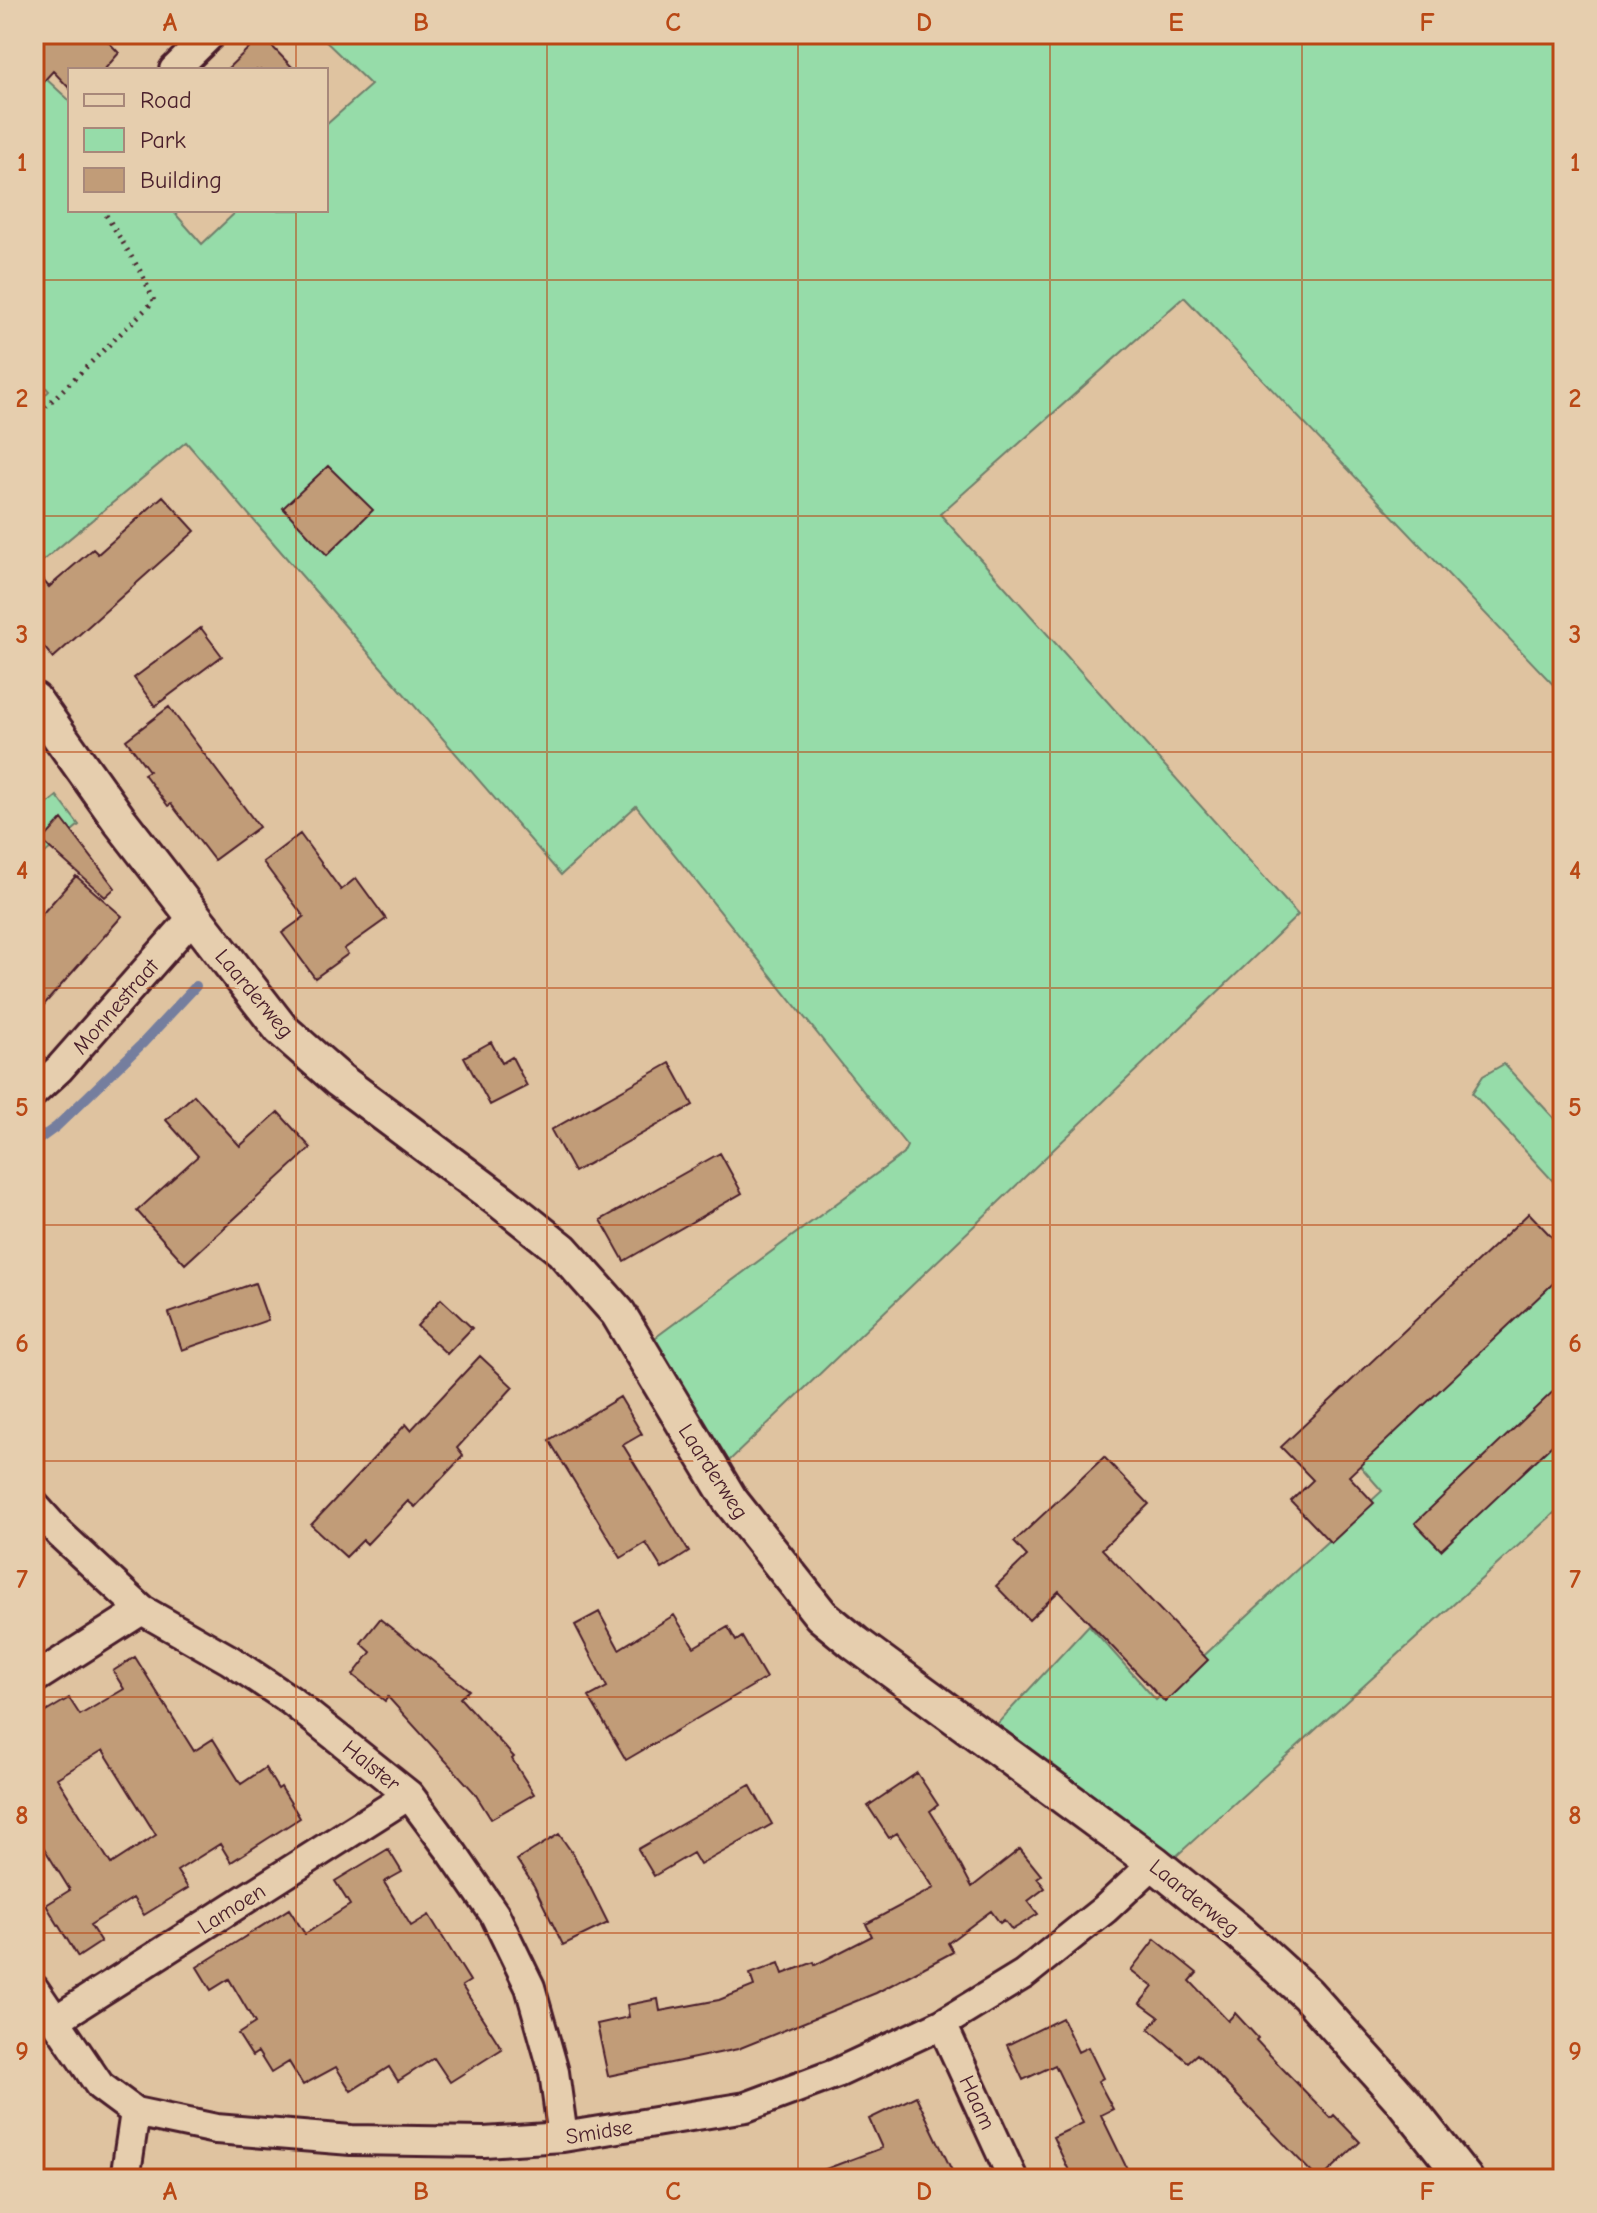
<svg xmlns="http://www.w3.org/2000/svg" width="1597" height="2213" font-family="'Comic Neue',sans-serif">
	<style>
		.green { fill: #96dca9; stroke: #707e6a; stroke-width: 2 }
		.lines { fill: none; stroke-linecap: round; stroke-linejoin: round }
		.stream { stroke: #757e9e; stroke-width: 10 }
		.building { fill: #c19c78; stroke: #4a1f2b; stroke-width: 2; fill-rule: evenodd }
		.minor-casing { stroke: #4a1f2b; stroke-width: 34 }
		.tertiary-casing { stroke: #4a1f2b; stroke-width: 40 }
		.path { stroke: #4a1f2b; stroke-width: 5; stroke-dasharray: 2 6; stroke-linecap: butt }
		.minor { stroke: #e6ceae; stroke-width: 28 }
		.tertiary { stroke: #e6ceae; stroke-width: 34 }
		.grid { fill: none; stroke: #b94815; stroke-width: 2; stroke-opacity: 0.55 }
		.labels { text-anchor: middle; stroke-width: 8; stroke-linejoin: round; paint-order: stroke }
		.street-label { font-size: 22px; fill: #4a1f2b; stroke: #e6ceae }
		.neatline { fill: none; stroke: #b94815; stroke-width: 3 }
		.grid-label { font-size: 26px; text-anchor: middle; font-weight: bold; fill: #b94815 }
	</style>
	<rect width="100%" height="100%" fill="#dfc3a0"/>
	<filter id="ink" filterUnits="userSpaceOnUse"><feTurbulence type="fractalNoise" baseFrequency=".0125" numOctaves="2"/><feDisplacementMap in="SourceGraphic" scale="16" xChannelSelector="R" yChannelSelector="G"/><feConvolveMatrix kernelMatrix="1 2 1 2 8 2 1 2 1" color-interpolation-filters="sRGB"/></filter>
	<g filter="url(#ink)">
		<path class="green" d="M 318,34 L 1563,34 L 1563,695 L 1184,297 L 940,514 L 1298,915 L 729,1461 L 652,1340 L 903,1154 L 907,1146 L 636,806 L 561,875 L 186,442 L 34,568 L 34,406 L 49,391 L 34,374 L 34,85 L 44,77 L 70,101 L 70,210 L 172,210 L 202,244 L 238,210 L 326,210 L 326,125 L 371,85 Z
			M 57,796 L 79,825 L 34,862 L 34,815 Z
			M 1504,1064 L 1563,1128 L 1563,1192 L 1472,1093 L 1483,1076 Z
			M 1563,1266 L 1563,1505 L 1172,1860 L 1145,1835 L 997,1724 L 1089,1625 L 1156,1700 L 1382,1491 L 1355,1460 Z"/>
		<g class="lines">
			<path class="stream" d="M 34,1143 L 56,1127 L 142,1044 L 196,986"/>
		</g>
		<path class="building" d="M 34,34 L 101,34 L 119,53 L 104,70 L 70,70 L 70,89 L 53,71 L 34,92 Z
			M 262,36 L 295,70 L 226,70 L 258,39 Z
			M 328,466 L 373,510 L 327,555 L 283,508 Z
			M 163,496 L 195,531 L 53,658 L 34,635 L 34,570 L 49,587 L 93,549 L 98,554 Z
			M 201,628 L 222,656 L 155,706 L 134,678 Z
			M 169,707 L 259,827 L 214,860 L 171,804 L 168,806 L 144,774 L 149,771 L 126,740 Z
			M 62,819 L 115,888 L 105,897 L 42,841 Z
			M 300,834 L 341,890 L 356,878 L 386,919 L 344,949 L 348,954 L 315,978 L 282,933 L 304,917 L 263,862 Z
			M 76,876 L 122,916 L 34,1016 L 34,923 Z
			M 491,1042 L 502,1063 L 512,1057 L 527,1086 L 490,1105 L 464,1057 Z
			M 670,1063 L 693,1105 L 574,1172 L 551,1130 Z
			M 194,1095 L 240,1146 L 278,1112 L 311,1148 L 185,1264 L 137,1211 L 198,1156 L 166,1120 Z
			M 720,1153 L 742,1193 L 624,1261 L 601,1220 Z
			M 1529,1213 L 1563,1249 L 1563,1274 L 1349,1476 L 1374,1503 L 1331,1543 L 1291,1501 L 1313,1480 L 1281,1447 Z
			M 255,1283 L 268,1320 L 182,1350 L 169,1313 Z
			M 441,1299 L 472,1328 L 447,1354 L 417,1326 Z
			M 480,1356 L 513,1387 L 457,1448 L 463,1456 L 415,1507 L 408,1501 L 367,1544 L 363,1540 L 346,1557 L 311,1525 L 406,1424 L 411,1430 Z
			M 1563,1382 L 1563,1435 L 1441,1550 L 1415,1523 Z
			M 620,1397 L 642,1434 L 623,1445 L 689,1552 L 662,1569 L 646,1543 L 621,1558 L 549,1440 Z
			M 1104,1457 L 1149,1504 L 1102,1549 L 1208,1660 L 1165,1702 L 1059,1591 L 1029,1620 L 996,1586 L 1027,1556 L 1014,1542 Z
			M 599,1612 L 619,1649 L 674,1615 L 694,1647 L 728,1627 L 736,1641 L 742,1637 L 766,1678 L 626,1760 L 589,1697 L 607,1687 L 575,1625 Z
			M 380,1619 L 469,1690 L 460,1698 L 514,1757 L 512,1759 L 534,1794 L 491,1819 L 474,1792 L 388,1697 L 385,1701 L 353,1675 L 371,1652 L 361,1643 Z
			M 135,1657 L 194,1751 L 213,1739 L 241,1784 L 265,1768 L 278,1789 L 281,1787 L 300,1818 L 231,1862 L 220,1844 L 177,1871 L 188,1888 L 144,1915 L 133,1898 L 90,1925 L 101,1942 L 78,1957 L 46,1905 L 70,1890 L 34,1832 L 34,1719 L 69,1698 L 80,1715 L 124,1689 L 113,1671 ZM 103,1750 L 156,1835 L 111,1864 L 57,1778 Z
			M 917,1773 L 938,1805 L 930,1811 L 942,1830 L 972,1887 L 1020,1849 L 1041,1875 L 1037,1878 L 1045,1888 L 1028,1901 L 1038,1914 L 1012,1930 L 1004,1920 L 1000,1923 L 991,1911 L 948,1943 L 953,1952 L 876,1993 L 738,2049 L 608,2076 L 597,2024 L 629,2017 L 627,2005 L 658,1999 L 660,2011 L 719,2000 L 754,1986 L 750,1974 L 779,1963 L 783,1974 L 814,1962 L 815,1965 L 872,1936 L 866,1924 L 934,1888 L 897,1833 L 889,1838 L 868,1806 Z
			M 750,1785 L 772,1824 L 700,1865 L 693,1853 L 654,1876 L 638,1849 Z
			M 559,1834 L 575,1857 L 608,1923 L 563,1945 L 534,1886 L 517,1860 Z
			M 388,1849 L 402,1872 L 384,1882 L 411,1926 L 429,1915 L 470,1981 L 462,1986 L 502,2049 L 450,2082 L 434,2058 L 398,2081 L 389,2067 L 351,2091 L 336,2067 L 303,2085 L 289,2062 L 271,2073 L 258,2052 L 252,2056 L 238,2034 L 255,2023 L 229,1979 L 211,1990 L 197,1967 L 289,1909 L 305,1934 L 350,1905 L 335,1881 Z
			M 1155,1939 L 1197,1973 L 1190,1981 L 1228,2021 L 1235,2013 L 1258,2038 L 1256,2040 L 1282,2068 L 1331,2118 L 1334,2115 L 1360,2142 L 1321,2179 L 1318,2179 L 1197,2054 L 1188,2062 L 1149,2029 L 1159,2017 L 1140,2003 L 1153,1987 L 1131,1970 Z
			M 1062,2018 L 1078,2052 L 1088,2047 L 1103,2078 L 1098,2081 L 1113,2109 L 1101,2115 L 1132,2179 L 1073,2179 L 1053,2137 L 1083,2123 L 1055,2065 L 1023,2080 L 1007,2045 Z
			M 916,2096 L 956,2179 L 807,2179 L 807,2176 L 882,2148 L 869,2119 Z"/>
		<g class="lines">
			<g class="minor-casing">
				<path id="minor" d="M 174,70 L 211,34
					M 34,1092 L 59,1069 L 193,917
					M 34,1505 L 60,1534 L 142,1610 L 230,1660 L 290,1700 L 409,1795 L 453,1854 L 495,1915 L 530,1987 L 554,2072 L 563,2137
					M 34,1679 L 142,1610
					M 34,1989 L 100,2086 L 135,2112 L 216,2129 L 351,2140 L 484,2142 L 563,2137 L 746,2107 L 837,2073 L 942,2024 L 1024,1974 L 1105,1909 L 1154,1863
					M 54,2021 L 409,1795
					M 942,2024 L 1013,2179
					M 125,2179 L 135,2112"/>
			</g>
			<g class="tertiary-casing">
				<path id="tertiary" d="M 34,700 L 120,821 L 281,1029 L 339,1080 L 502,1202 L 562,1250 L 618,1313 L 730,1500 L 821,1615 L 855,1643 L 1154,1863 L 1238,1931 L 1307,1994 L 1404,2102 L 1465,2179"/>
			</g>
			<path class="path" d="M 34,418 L 154,301 L 142,274 L 103,210"/>
			<use href="#minor" class="minor"/>
			<use href="#tertiary" class="tertiary"/>
		</g>
	</g>
	<path class="grid" d="M 296,34 L 296,70M 547,34 L 547,2179M 798,34 L 798,2179M 1050,34 L 1050,2179M 1302,34 L 1302,2179M 296,210 L 296,2179M 34,280 L 1563,280M 34,516 L 1563,516M 34,752 L 1563,752M 34,988 L 1563,988M 34,1225 L 1563,1225M 34,1461 L 1563,1461M 34,1697 L 1563,1697M 34,1933 L 1563,1933"/>
	<g class="labels">
		<g class="street-label">
			<text transform="translate(255 993) rotate(50)" y="8">Laarderweg</text>
			<text transform="translate(115 1006) rotate(-49)" y="8">Monnestraat</text>
			<text transform="translate(714 1471) rotate(57)" y="8">Laarderweg</text>
			<text transform="translate(372 1765) rotate(39)" y="8">Halster</text>
			<text transform="translate(1195 1897) rotate(39)" y="8">Laarderweg</text>
			<text transform="translate(231 1908) rotate(-32)" y="8">Lamoen</text>
			<text transform="translate(978 2102) rotate(65)" y="8">Haam</text>
			<text transform="translate(599 2131) rotate(-9)" y="8">Smidse</text>
		</g>
	</g>
	<rect width="1597" height="2213" fill="none" stroke="#e6ceae" stroke-width="88"/>
	<rect x="68" y="68" width="260" height="144" fill="#e6ceae" stroke="#a8887a" stroke-width="2"/>
	<rect x="84" y="94" width="40" height="12" fill="#e6ceae" stroke="#a8887a" stroke-width="2"/>
	<text x="140" y="108" font-size="24" fill="#4a1f2b">Road</text>
	<rect x="84" y="128" width="40" height="24" fill="#96dca9" stroke="#a8887a" stroke-width="2"/>
	<text x="140" y="148" font-size="24" fill="#4a1f2b">Park</text>
	<rect x="84" y="168" width="40" height="24" fill="#c19c78" stroke="#a8887a" stroke-width="2"/>
	<text x="140" y="188" font-size="24" fill="#4a1f2b">Building</text>
	<rect x="44" y="44" width="1509" height="2125" class="neatline"/>
	<g class="grid-label">
		<text x="170" y="31">A</text>
		<text x="421" y="31">B</text>
		<text x="673" y="31">C</text>
		<text x="924" y="31">D</text>
		<text x="1176" y="31">E</text>
		<text x="1427" y="31">F</text>
		<text x="22" y="171">1</text>
		<text x="1575" y="171">1</text>
		<text x="22" y="407">2</text>
		<text x="1575" y="407">2</text>
		<text x="22" y="643">3</text>
		<text x="1575" y="643">3</text>
		<text x="22" y="879">4</text>
		<text x="1575" y="879">4</text>
		<text x="22" y="1116">5</text>
		<text x="1575" y="1116">5</text>
		<text x="22" y="1352">6</text>
		<text x="1575" y="1352">6</text>
		<text x="22" y="1588">7</text>
		<text x="1575" y="1588">7</text>
		<text x="22" y="1824">8</text>
		<text x="1575" y="1824">8</text>
		<text x="22" y="2060">9</text>
		<text x="1575" y="2060">9</text>
		<text x="170" y="2200">A</text>
		<text x="421" y="2200">B</text>
		<text x="673" y="2200">C</text>
		<text x="924" y="2200">D</text>
		<text x="1176" y="2200">E</text>
		<text x="1427" y="2200">F</text>
	</g>
</svg>
